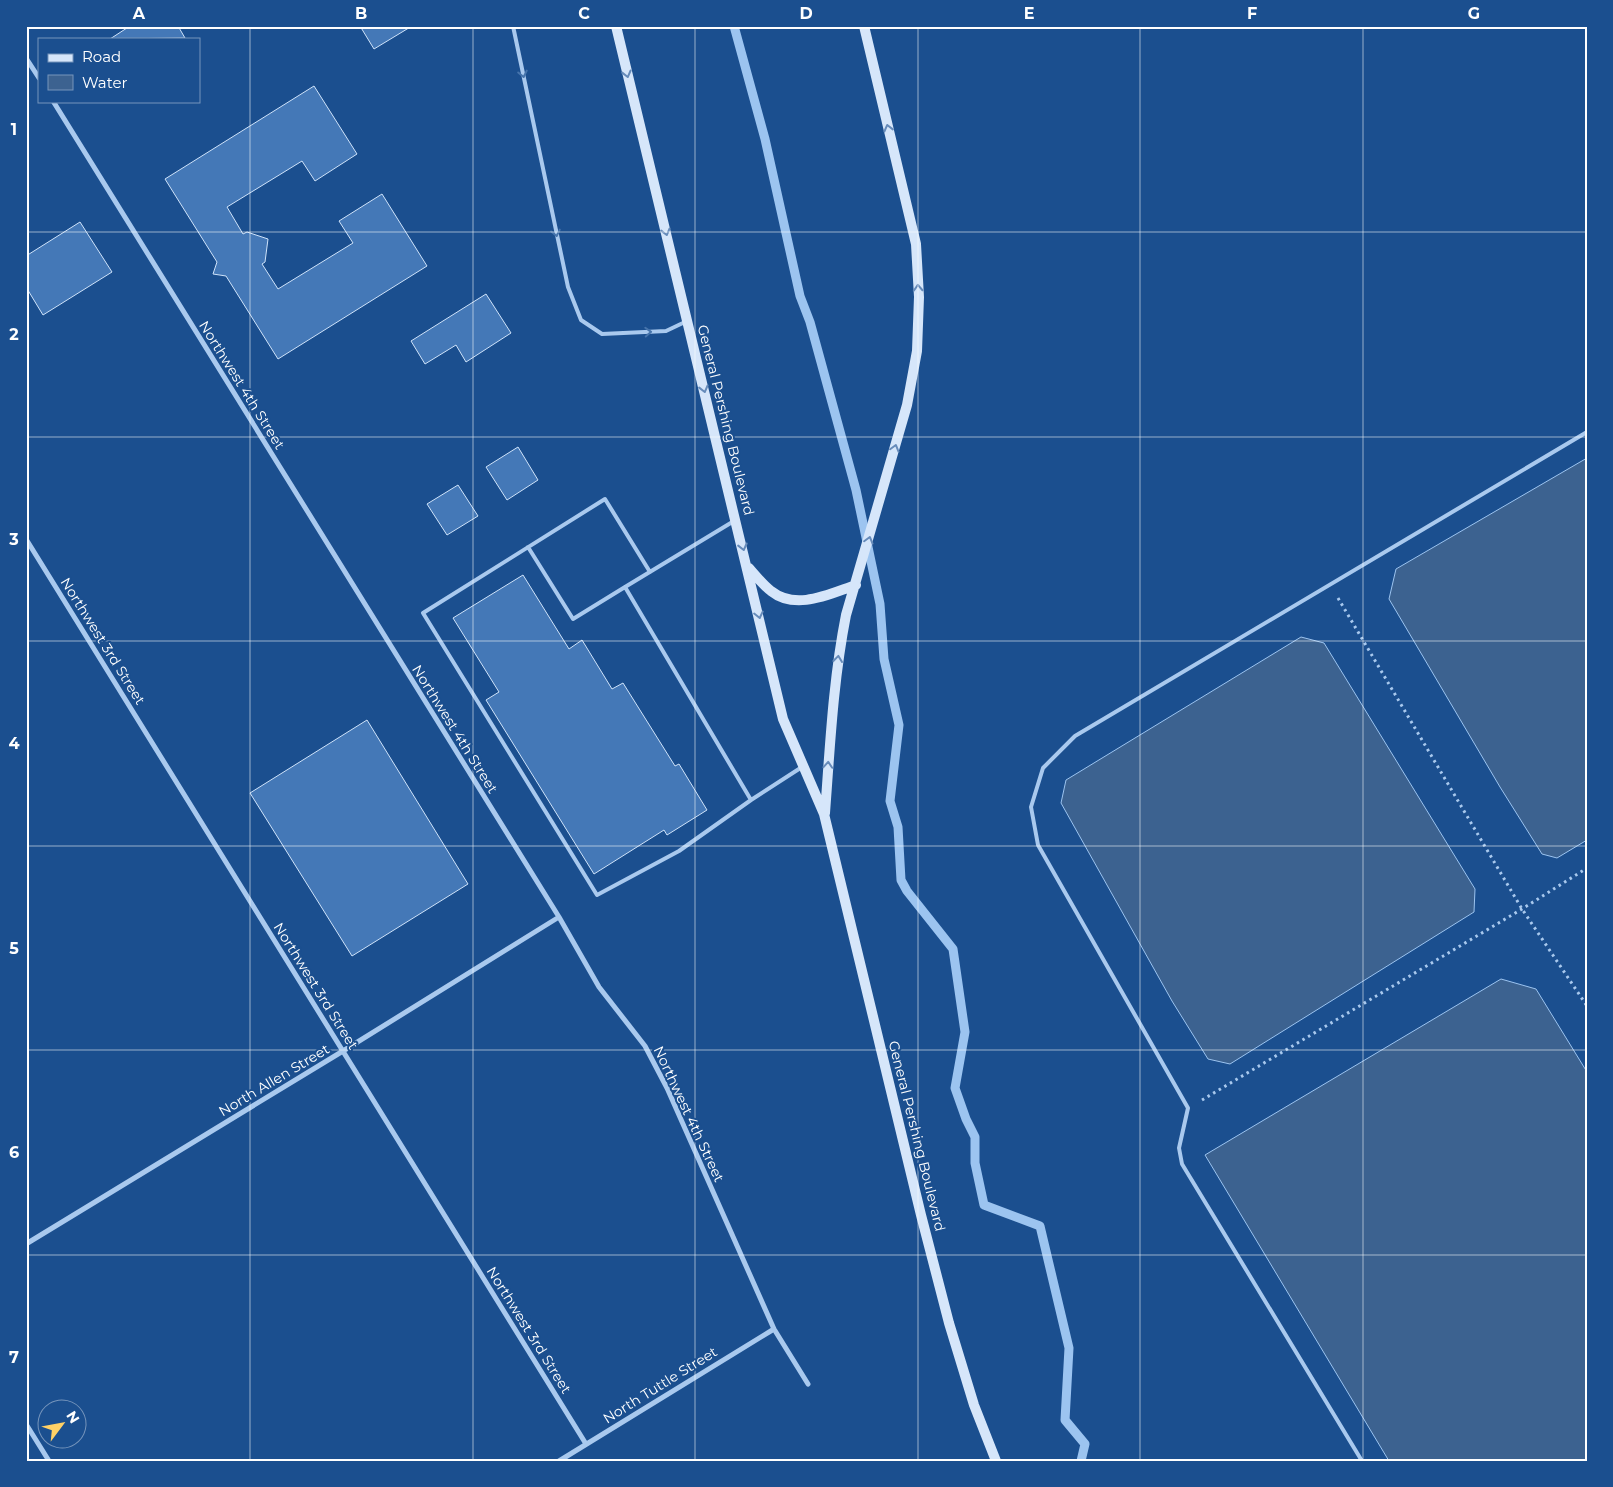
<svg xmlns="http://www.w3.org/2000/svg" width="1613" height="1487" font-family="Montserrat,sans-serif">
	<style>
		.water { fill: #3c6290; stroke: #9cc4f0 }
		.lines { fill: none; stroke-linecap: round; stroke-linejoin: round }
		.stream { stroke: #9cc4f0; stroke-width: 9 }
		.building { fill: #4478b7; stroke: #cfe3fa }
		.path { stroke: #a9c9ee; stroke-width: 3; stroke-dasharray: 2.5 4; stroke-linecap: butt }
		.service { stroke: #a9c9ee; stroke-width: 4 }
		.minor { stroke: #a9c9ee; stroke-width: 5 }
		.secondary { stroke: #d6e6fa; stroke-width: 10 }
		.oneway { stroke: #4674ac }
		.oneway2 { stroke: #668bba }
		.grid { fill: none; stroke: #fff; stroke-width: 1; stroke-opacity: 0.55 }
		.labels { text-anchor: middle; stroke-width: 4; stroke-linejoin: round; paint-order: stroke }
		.street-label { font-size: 14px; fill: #fff; stroke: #1b4f8f }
		.neatline { fill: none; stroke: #fff; stroke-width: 2 }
		.grid-label { font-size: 16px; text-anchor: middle; font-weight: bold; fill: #fff }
	</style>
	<rect width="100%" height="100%" fill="#1b4f8f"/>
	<path class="water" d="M 1587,458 L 1587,840 L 1557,858 L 1542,854 L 1500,787 L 1389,599 L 1396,569 Z
		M 1301,637 L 1324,643 L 1475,889 L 1474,912 L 1230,1064 L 1208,1059 L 1172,1001 L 1061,803 L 1066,780 Z
		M 1501,979 L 1536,989 L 1587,1072 L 1587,1461 L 1389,1461 L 1205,1155 Z"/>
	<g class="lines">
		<path class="stream" d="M 734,26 L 765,139 L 800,296 L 810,322 L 856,490 L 880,604 L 884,659 L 899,725 L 890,801 L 898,827 L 901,880 L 907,891 L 953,949 L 965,1032 L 955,1088 L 966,1119 L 975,1137 L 975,1163 L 984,1205 L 1040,1226 L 1069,1348 L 1065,1420 L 1085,1444 L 1081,1461"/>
	</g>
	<path class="building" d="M 130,26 L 178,26 L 185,38 L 110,39 Z
		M 360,26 L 412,26 L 374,49 Z
		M 314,86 L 357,154 L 315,181 L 302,161 L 227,207 L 243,234 L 247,232 L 268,239 L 265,262 L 262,264 L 278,289 L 353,243 L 339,221 L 382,194 L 427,266 L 278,359 L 226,276 L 213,274 L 217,262 L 165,179 Z
		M 80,222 L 112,272 L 43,315 L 26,287 L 26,256 Z
		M 486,294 L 511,333 L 466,362 L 456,345 L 425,364 L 411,341 Z
		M 518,447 L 538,480 L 507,500 L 486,467 Z
		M 458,485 L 478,516 L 447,535 L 427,504 Z
		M 523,575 L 569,649 L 582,640 L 612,689 L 623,683 L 675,766 L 679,764 L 707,810 L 667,835 L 664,830 L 594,874 L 486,700 L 499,692 L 453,618 Z
		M 367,720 L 468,884 L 352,956 L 250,793 Z"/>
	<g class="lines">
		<path class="path" d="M 1338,598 L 1522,909 L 1587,1006
			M 1202,1100 L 1522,909 L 1587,868"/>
		<path class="service" d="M 513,26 L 568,287 L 581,320 L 602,334 L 666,331 L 685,322
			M 734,521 L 625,587 L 751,800 L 802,767
			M 528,547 L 573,619 L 625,587
			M 650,572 L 605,499 L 423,613 L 597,895 L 679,851 L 751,800
			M 1362,1461 L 1182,1164 L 1179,1148 L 1188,1108 L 1038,845 L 1031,807 L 1043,768 L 1075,736 L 1587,432"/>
		<path class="minor" d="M 26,58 L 39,78
			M 53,101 L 559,917 L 599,987 L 645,1046 L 667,1088 L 774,1329 L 808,1384
			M 26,539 L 586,1444
			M 26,1244 L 343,1051 L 559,917
			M 26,1424 L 49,1461
			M 559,1461 L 774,1329"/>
		<path class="secondary" d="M 616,26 L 783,719 L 824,814 L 921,1215 L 949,1323 L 974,1405 L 996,1461
			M 749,568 C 756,576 763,585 771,591 C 796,611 829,594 856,585
			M 825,813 C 830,747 833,681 846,615 L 907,405 L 917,351 L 919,297 L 916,244 L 864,26"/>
	</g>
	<defs><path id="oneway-chevron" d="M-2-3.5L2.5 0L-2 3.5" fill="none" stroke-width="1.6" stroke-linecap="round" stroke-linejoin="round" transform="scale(1.25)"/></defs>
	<g class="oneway">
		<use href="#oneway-chevron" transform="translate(523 74) rotate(78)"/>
		<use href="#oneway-chevron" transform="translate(556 233) rotate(78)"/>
		<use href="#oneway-chevron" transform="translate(648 332) rotate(-3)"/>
	</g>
	<g class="oneway2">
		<use href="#oneway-chevron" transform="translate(627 74) rotate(76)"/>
		<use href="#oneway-chevron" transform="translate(888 128) rotate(-104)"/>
		<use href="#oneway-chevron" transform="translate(666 232) rotate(76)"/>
		<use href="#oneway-chevron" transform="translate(918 288) rotate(-93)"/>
		<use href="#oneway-chevron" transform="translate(704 389) rotate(76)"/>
		<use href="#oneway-chevron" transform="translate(895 448) rotate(-74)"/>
		<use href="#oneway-chevron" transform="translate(869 540) rotate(-74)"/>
		<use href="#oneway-chevron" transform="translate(743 547) rotate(76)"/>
		<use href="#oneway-chevron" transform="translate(759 615) rotate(77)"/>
		<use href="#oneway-chevron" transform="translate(838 659) rotate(-83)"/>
		<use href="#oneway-chevron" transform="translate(828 765) rotate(-86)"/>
	</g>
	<path class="grid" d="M 250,26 L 250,1461M 473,26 L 473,1461M 695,26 L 695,1461M 918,26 L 918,1461M 1140,26 L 1140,1461M 1363,26 L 1363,1461M 26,232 L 1587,232M 26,437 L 1587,437M 26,641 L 1587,641M 26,846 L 1587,846M 26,1050 L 1587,1050M 26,1255 L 1587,1255"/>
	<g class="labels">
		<g class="street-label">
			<text transform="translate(242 385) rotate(58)" y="5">Northwest 4th Street</text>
			<text transform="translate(726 420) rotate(76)" y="5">General Pershing Boulevard</text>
			<text transform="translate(103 641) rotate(58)" y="5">Northwest 3rd Street</text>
			<text transform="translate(455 729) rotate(58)" y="5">Northwest 4th Street</text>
			<text transform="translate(316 986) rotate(58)" y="5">Northwest 3rd Street</text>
			<text transform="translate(274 1080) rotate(-31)" y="5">North Allen Street</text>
			<text transform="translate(689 1114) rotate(65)" y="5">Northwest 4th Street</text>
			<text transform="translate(917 1136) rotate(76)" y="5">General Pershing Boulevard</text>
			<text transform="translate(529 1330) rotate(58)" y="5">Northwest 3rd Street</text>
			<text transform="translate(660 1385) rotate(-32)" y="5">North Tuttle Street</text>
		</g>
	</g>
	<rect width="1613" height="1487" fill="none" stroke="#1b4f8f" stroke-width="55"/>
	<rect x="38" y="38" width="162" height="65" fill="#1b4f8f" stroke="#7695bc"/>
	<rect x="48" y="54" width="25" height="8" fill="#d6e6fa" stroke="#7695bc"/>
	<text x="82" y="62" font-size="15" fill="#ffffff">Road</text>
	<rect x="48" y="75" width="25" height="15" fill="#3c6290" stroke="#7695bc"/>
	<text x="82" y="88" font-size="15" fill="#ffffff">Water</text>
	<g transform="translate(62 1424) rotate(58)"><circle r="24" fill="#1b4f8f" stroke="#7695bc"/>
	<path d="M0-4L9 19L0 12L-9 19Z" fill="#ffd166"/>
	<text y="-8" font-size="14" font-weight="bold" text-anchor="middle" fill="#ffffff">N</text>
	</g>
	<rect x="28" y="28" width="1558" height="1432" class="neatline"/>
	<g class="grid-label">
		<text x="139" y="19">A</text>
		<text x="361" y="19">B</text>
		<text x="584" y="19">C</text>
		<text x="806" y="19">D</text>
		<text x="1029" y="19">E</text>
		<text x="1252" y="19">F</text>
		<text x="1474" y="19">G</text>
		<text x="14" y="135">1</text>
		<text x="14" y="340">2</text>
		<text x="14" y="545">3</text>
		<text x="14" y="749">4</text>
		<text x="14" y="954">5</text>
		<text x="14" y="1158">6</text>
		<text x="14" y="1363">7</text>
	</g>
</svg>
